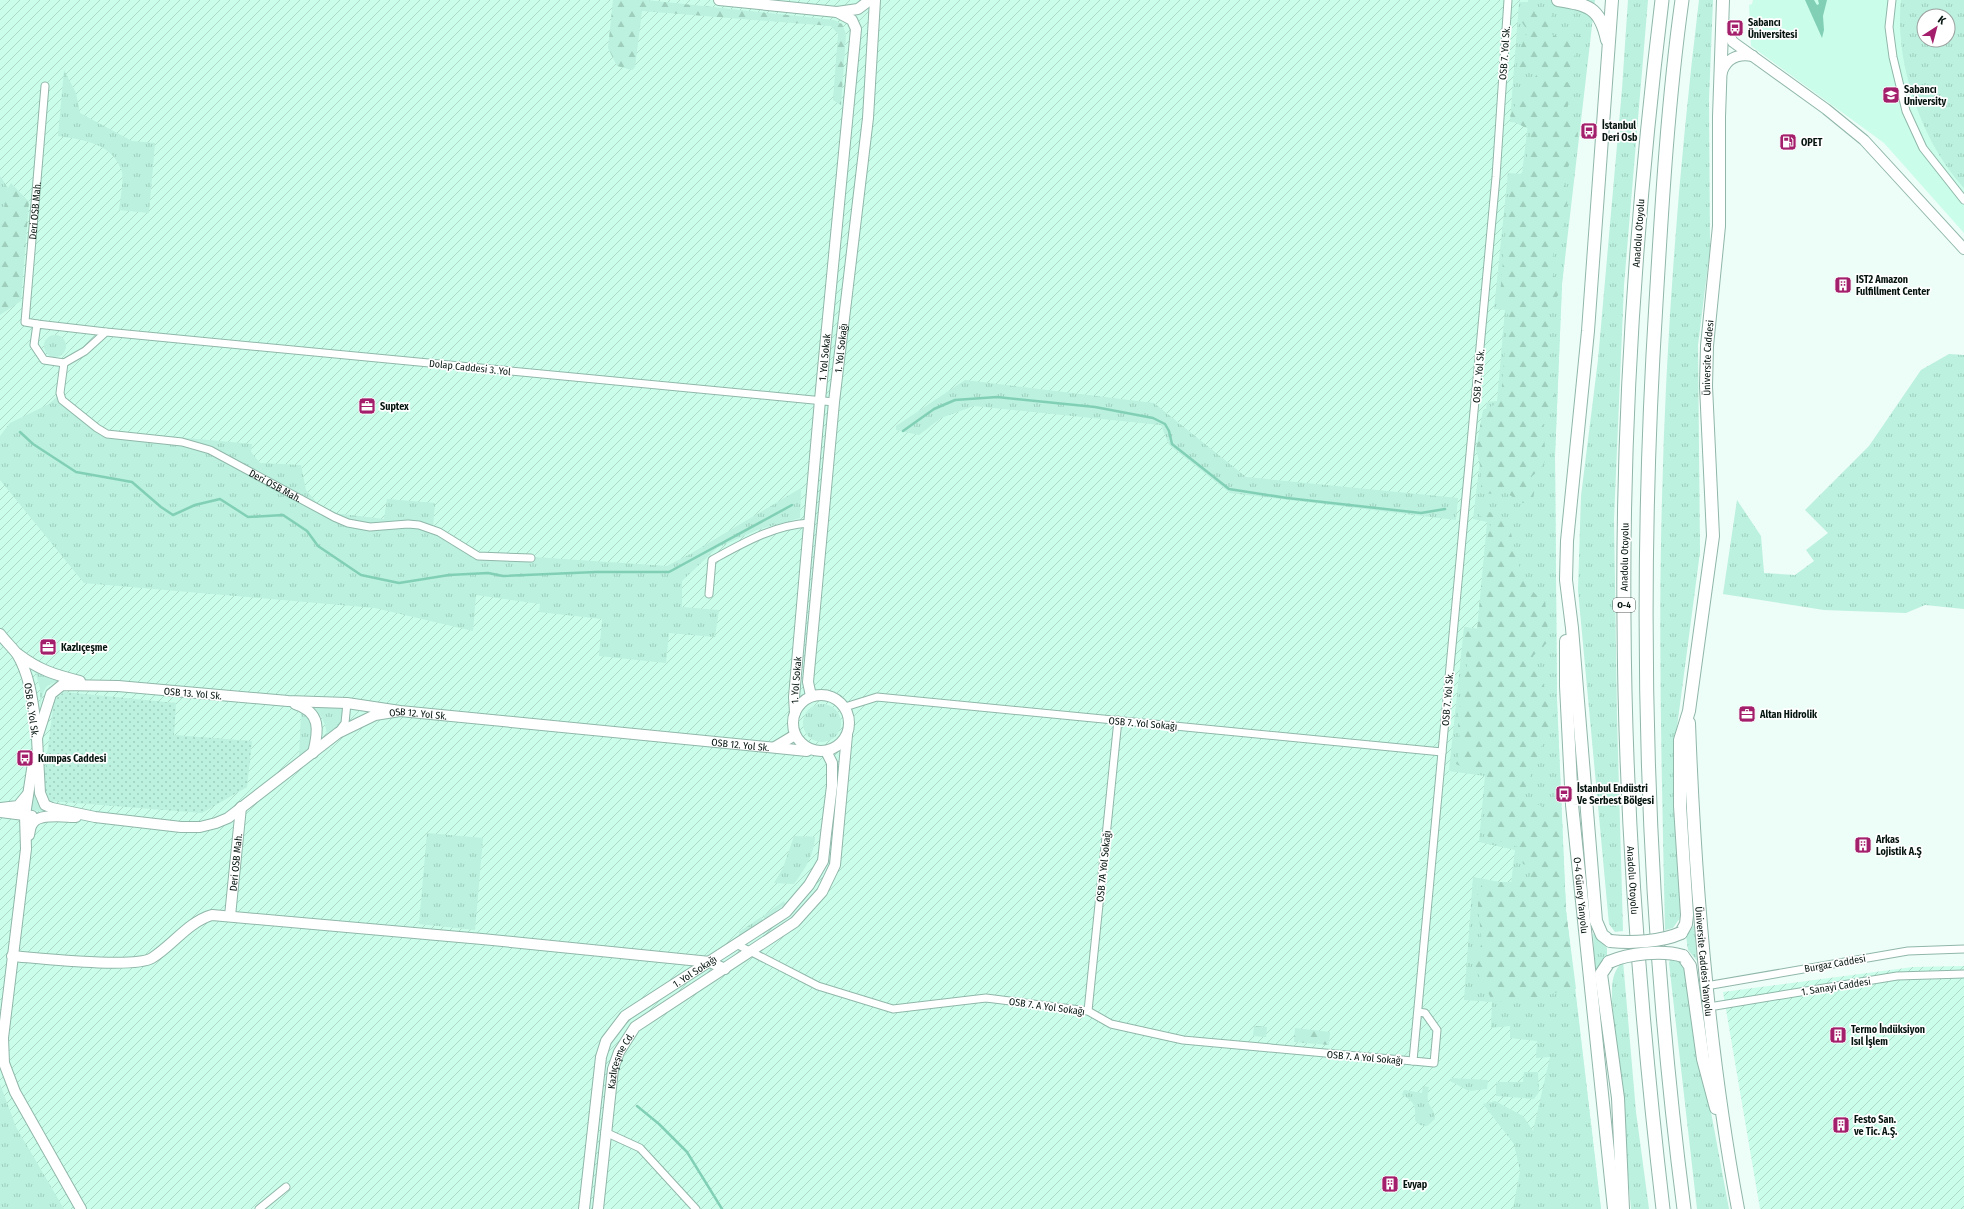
<svg xmlns="http://www.w3.org/2000/svg" width="1964" height="1209" font-family="'Fira Sans Condensed',sans-serif">
	<style>
		.built { fill: #cbfdeb; fill-rule: evenodd }
		.industrial { fill: url(#industrial-furrows) }
		.grass { fill: url(#grass-tufts); fill-rule: evenodd }
		.forest { fill: url(#forest-firs) }
		.park { fill: url(#park-dots) }
		.water { fill: #81d0b6 }
		.lines { fill: none; stroke-linecap: round; stroke-linejoin: round }
		.stream { stroke: #81d0b6; stroke-width: 2.5 }
		.street-casing { stroke: #90b7a9; stroke-width: 9 }
		.secondary-casing { stroke: #90b7a9; stroke-width: 12 }
		.primary-casing { stroke: #90b7a9; stroke-width: 14 }
		.highway-casing { stroke: #90b7a9; stroke-width: 15 }
		.street { stroke: #fff; stroke-width: 7 }
		.secondary { stroke: #fff; stroke-width: 10 }
		.primary { stroke: #fff; stroke-width: 12 }
		.highway { stroke: #fff; stroke-width: 13 }
		.primary-bridge-casing { stroke: #90b7a9; stroke-width: 14; stroke-linecap: butt }
		.primary-bridge { stroke: #fff; stroke-width: 12 }
		.labels { text-anchor: middle; stroke-width: 3.5; stroke-linejoin: round; paint-order: stroke }
		.shield { fill: #fff; stroke: #505a57; stroke-width: 1 }
		.shield-label { font-size: 9px; font-weight: bold; fill: #05140f }
		.poi-label { font-size: 10px; font-weight: bold; fill: #05140f; stroke: #fff; text-anchor: start }
		.street-label { font-size: 10px; fill: #05140f; stroke: #fff }
	</style>
	<defs>
		<pattern id="industrial-furrows" width="10" height="10" patternUnits="userSpaceOnUse"><rect width="10" height="10" fill="#cbfdeb"/><path d="M-1 1l2-2M0 10L10 0M9 11l2-2" fill="none" stroke="#add8c8"/></pattern>
		<pattern id="grass-tufts" width="24" height="20" patternUnits="userSpaceOnUse"><rect width="24" height="20" fill="#bbf1de"/><path d="M3 7l-1-3M5 7V3M7 7l1-3M15 17l-1-3M17 17v-4M19 17l1-3" fill="none" stroke="#9fcebd"/></pattern>
		<pattern id="forest-firs" width="22" height="20" patternUnits="userSpaceOnUse"><rect width="22" height="20" fill="#bbf1de"/><path d="M5 1l3.5 6h-7zM16 11l3.5 6h-7z" fill="#9fcebd"/></pattern>
		<pattern id="park-dots" width="8" height="8" patternUnits="userSpaceOnUse"><rect width="8" height="8" fill="#bbf1de"/><path d="M2 2h.1M6 6h.1" fill="none" stroke="#9fcebd" stroke-width="1.8" stroke-linecap="round"/></pattern>
	</defs>
	<rect width="100%" height="100%" fill="#edfdf7"/>
	<path class="built" d="M 1753,0 L 1964,0 L 1964,233 L 1884,143 L 1751,46 L 1749,5 L 1752,4 ZM 1924,16 L 1948,16 L 1948,40 L 1924,40 Z"/>
	<path class="industrial" d="M 0,0 L 1574,0 L 1578,133 L 1562,284 L 1555,456 L 1557,700 L 1566,911 L 1601,1209 L 0,1209 Z
		M 1964,966 L 1964,1209 L 1760,1209 L 1723,992 L 1913,967 Z"/>
	<path class="grass" d="M 1528,0 L 1595,0 L 1562,284 L 1555,456 L 1557,700 L 1566,911 L 1601,1209 L 1513,1209 L 1520,1171 L 1514,1144 L 1483,1104 L 1495,1101 L 1523,1116 L 1533,1131 L 1550,1057 L 1536,1058 L 1537,1041 L 1510,1038 L 1510,1026 L 1491,1028 L 1492,1002 L 1464,1000 L 1473,877 L 1511,884 L 1515,850 L 1479,842 L 1485,776 L 1449,771 L 1464,627 L 1478,629 L 1487,522 L 1473,519 L 1487,402 L 1497,401 L 1505,310 L 1494,309 L 1508,173 L 1522,174 L 1528,124 L 1510,122 L 1519,2 L 1528,2 Z
		M 1628,0 L 1648,0 L 1624,285 L 1614,519 L 1617,717 L 1623,931 L 1615,932 L 1609,924 L 1578,590 L 1581,496 L 1598,360 L 1622,89 Z
		M 1699,0 L 1713,0 L 1709,99 L 1710,249 L 1698,345 L 1700,552 L 1677,727 L 1680,918 L 1673,928 L 1665,930 C 1662,786 1658,643 1662,499 C 1666,333 1679,165 1699,0 Z
		M 1901,0 L 1964,0 L 1964,188 C 1922,143 1894,62 1901,0 ZM 1924,16 L 1948,16 L 1948,40 L 1924,40 Z
		M 64,70 L 76,93 L 80,113 L 132,141 L 155,143 L 149,213 L 119,210 C 120,201 124,180 122,172 C 113,143 84,140 58,136 Z
		M 0,176 L 8,188 L 0,268 Z
		M44 346a11 11 0 1 1 22 0a11 11 0 1 1-22 0Z
		M 1949,354 L 1964,355 L 1964,609 L 1925,605 L 1906,613 L 1824,610 L 1723,594 L 1737,500 L 1761,536 L 1764,573 L 1795,575 L 1814,561 L 1806,550 L 1828,533 L 1805,510 L 1869,446 L 1921,370 Z
		M 965,380 L 1154,403 L 1246,477 L 1458,498 L 1456,520 L 1230,493 L 1169,445 L 1161,425 L 974,406 L 941,418 L 919,435 L 896,430 L 896,426 Z
		M 61,393 L 63,402 L 100,430 L 252,444 L 251,452 L 260,463 L 301,465 L 306,490 L 325,512 L 384,519 L 387,499 L 435,503 L 433,527 L 474,553 L 667,566 L 690,554 L 801,488 L 800,518 L 757,530 L 717,548 L 682,581 L 682,607 L 719,610 L 715,637 L 669,633 L 666,663 L 599,656 L 602,619 L 539,612 L 540,604 L 476,595 L 473,631 L 375,608 L 84,583 L 0,480 L 0,436 L 10,423 L 49,404 Z
		M 34,668 L 41,674 L 61,681 C 43,684 44,690 40,706 L 40,688 Z
		M803 723a19 19 0 1 1 38 0a19 19 0 1 1-38 0Z
		M 312,705 L 343,708 C 347,721 337,730 327,737 C 326,722 321,715 312,705 Z
		M 301,713 L 308,716 L 314,725 L 310,747 L 299,757 Z
		M 33,780 C 35,797 33,803 50,812 L 30,810 Z
		M 427,833 L 483,838 L 475,930 L 419,924 Z
		M 794,836 L 815,837 C 814,855 805,869 794,884 L 774,883 L 783,868 Z
		M 784,901 L 785,904 L 765,919 L 763,916 Z
		M 761,917 L 763,921 L 740,937 L 739,932 Z
		M 1694,925 L 1697,961 L 1688,950 L 1686,936 Z
		M 1593,933 L 1607,948 L 1607,957 L 1595,974 Z
		M 1675,958 L 1684,967 L 1729,1209 L 1697,1209 L 1669,963 L 1670,960 Z
		M 1623,961 L 1636,1112 L 1649,1209 L 1631,1209 L 1612,1001 C 1612,985 1611,973 1623,961 Z
		M 1524,1072 L 1538,1072 L 1539,1092 L 1534,1099 L 1496,1096 L 1496,1082 L 1523,1082 Z
		M 1451,1078 L 1488,1080 L 1487,1089 L 1469,1091 L 1450,1081 Z
		M 0,1084 L 16,1127 L 64,1209 L 0,1209 Z
		M 1423,1086 L 1429,1087 C 1424,1109 1434,1103 1435,1119 L 1427,1126 L 1420,1125 L 1415,1120 C 1416,1106 1415,1102 1402,1095 L 1404,1090 L 1422,1093 Z"/>
	<path class="forest" d="M 613,0 L 646,0 L 834,20 L 842,24 L 846,34 L 841,105 L 833,100 L 838,34 L 831,26 L 642,11 L 635,67 L 632,70 L 617,66 L 608,48 Z
		M 1534,7 L 1535,14 L 1551,12 L 1551,20 L 1557,23 L 1551,34 L 1562,39 L 1581,36 L 1568,75 L 1550,80 L 1546,73 L 1539,71 L 1549,83 L 1568,82 L 1574,88 L 1565,113 L 1578,133 L 1575,152 L 1563,178 L 1568,198 L 1562,231 L 1553,254 L 1553,275 L 1562,284 L 1561,292 L 1549,306 L 1550,377 L 1556,382 L 1553,410 L 1542,416 L 1546,460 L 1540,469 L 1529,479 L 1535,486 L 1533,500 L 1523,503 L 1506,493 L 1481,494 L 1481,469 L 1476,449 L 1483,410 L 1494,405 L 1501,397 L 1508,313 L 1500,296 L 1510,180 L 1518,176 L 1527,168 L 1527,152 L 1531,130 L 1516,123 L 1510,116 L 1520,95 L 1528,88 L 1539,71 L 1534,69 L 1516,73 L 1519,51 L 1528,31 L 1521,21 L 1527,11 Z
		M 11,183 L 29,202 L 21,301 L 0,315 L 0,232 L 8,188 Z
		M 1481,509 L 1506,518 C 1517,543 1516,588 1545,600 L 1549,641 L 1533,656 L 1554,713 L 1526,787 L 1514,795 L 1561,814 L 1566,911 L 1576,989 L 1564,990 L 1536,999 L 1493,1002 L 1473,964 L 1482,943 L 1478,908 L 1478,893 L 1483,882 L 1515,882 L 1521,876 L 1528,881 L 1533,867 L 1523,864 L 1518,847 L 1489,838 L 1484,832 L 1487,770 L 1482,768 L 1469,770 L 1456,764 L 1461,748 L 1458,726 L 1462,681 L 1467,668 L 1464,627 L 1477,629 L 1485,546 L 1491,523 L 1479,515 Z
		M 1254,1026 L 1267,1027 L 1266,1037 L 1253,1036 Z
		M 1295,1028 L 1330,1032 L 1329,1045 L 1294,1042 Z"/>
	<path class="park" d="M 64,692 L 176,703 L 174,735 L 252,741 L 247,787 L 202,813 L 51,801 L 42,794 L 54,700 Z"/>
	<path class="water" d="M 1805,0 L 1814,0 L 1817,5 L 1819,4 L 1818,0 L 1827,0 L 1823,16 L 1824,30 L 1822,38 Z"/>
	<g class="lines">
		<path class="stream" d="M 903,431 L 934,409 L 955,400 L 997,397 L 1095,407 L 1153,418 L 1165,424 L 1169,431 L 1172,444 L 1229,489 L 1287,498 L 1421,513 L 1445,509
			M 20,432 L 33,444 L 76,472 L 132,482 L 161,507 L 173,515 L 195,505 L 220,499 L 248,517 L 283,515 L 307,531 L 318,546 L 361,575 L 399,583 L 449,575 L 488,573 L 503,576 L 596,572 L 669,572 L 792,505
			M 637,1106 L 659,1124 L 687,1152 L 722,1209"/>
		<g class="street-casing">
			<g id="street">
				<path d="M 1892,0 L 1889,27 L 1893,57 L 1906,111 L 1923,148 L 1964,200"/>
				<path id="s1" d="M 37,324 L 25,322 L 45,86"/>
				<path d="M 106,332 L 85,351 L 64,363 L 44,360 L 34,345 L 37,324 L 106,332 L 834,402"/>
				<path id="s2" d="M 64,363 L 60,393 L 62,400 L 97,428 L 107,434 L 182,442 L 210,450 L 334,517 L 348,523 L 370,527 L 408,524 L 419,525 L 439,532 L 478,556 L 531,558"/>
				<path d="M 709,594 L 712,560 C 743,543 774,525 809,523"/>
				<path d="M 845,707 L 877,697 L 1442,752"/>
				<path d="M 339,731 L 345,723 L 347,703"/>
				<path d="M 738,945 L 818,986 L 893,1009 L 986,998 L 1088,1011 L 1111,1024 L 1183,1040 L 1413,1061"/>
				<path d="M 1706,986 L 1908,951 L 1964,949"/>
				<path d="M 1709,1007 L 1897,976 L 1964,974"/>
				<path d="M 1088,1011 L 1118,720"/>
				<path d="M 1418,1012 L 1425,1013 L 1437,1030 L 1434,1063 L 1413,1061 L 1496,177 L 1508,0"/>
				<path d="M 605,1132 L 640,1148 L 696,1209"/>
				<path d="M 259,1209 L 286,1187"/>
			</g>
		</g>
		<g class="secondary-casing">
			<g id="secondary">
				<path d="M 719,0 L 837,12 L 858,9 L 870,0"/>
				<path d="M 1722,25 L 1733,42 L 1826,109 L 1864,140 L 1964,249"/>
				<path d="M 1721,75 C 1725,59 1737,53 1753,56"/>
				<path d="M 0,634 C 5,641 12,647 17,654 C 31,677 33,706 37,733"/>
				<path d="M 18,654 C 39,670 55,675 80,681"/>
				<circle cx="821" cy="723" r="28"/>
				<path id="s3" d="M 811,696 L 808,682 L 834,402 L 868,118 L 875,0"/>
				<path d="M 295,704 C 321,712 319,730 313,753"/>
				<path id="s4" d="M 400,711 L 347,703 L 288,701 L 118,686 L 62,685 L 51,694 L 37,738 L 40,793 L 45,805 L 52,808 L 95,817 L 181,827 L 200,827 L 216,823 L 228,818 L 338,733 L 375,715 L 400,711 L 807,751 L 809,749"/>
				<path id="s5" d="M 795,713 L 794,697 L 820,400 L 856,29 L 852,20 L 837,12"/>
				<path d="M 775,747 L 795,735"/>
				<path d="M 33,763 L 25,815 L 26,849 L 3,1038 L 4,1063 L 15,1092 L 81,1209"/>
				<path d="M 1,808 L 18,806 L 27,795"/>
				<path d="M 0,812 L 32,816"/>
				<path d="M 29,835 C 30,831 30,826 33,823 C 39,813 65,817 76,817"/>
				<path id="s6" d="M 230,916 L 241,807"/>
				<path d="M 12,956 C 38,958 134,969 152,958 C 173,945 188,922 212,915 L 482,939 L 710,962 L 725,969"/>
				<path id="s7" d="M 584,1209 L 601,1057 L 606,1041 L 625,1016 L 786,912 L 809,885 L 823,861 L 826,834 L 832,786 L 832,763 L 826,751"/>
				<path id="s8" d="M 598,1209 L 613,1069 L 619,1052 L 635,1027 L 795,922 L 822,892 L 835,865 L 847,735"/>
			</g>
		</g>
		<g class="primary-casing">
			<g id="primary">
				<path d="M 1558,0 C 1588,5 1600,7 1607,40"/>
				<path id="s9" d="M 1566,641 L 1566,686 L 1572,805 L 1614,1209"/>
				<path id="s10" d="M 1689,723 C 1695,885 1708,1049 1738,1209"/>
				<path id="s11" d="M 1681,933 L 1686,924 L 1687,915 L 1680,806 L 1680,740 L 1689,711 L 1713,536 L 1706,386 L 1707,346 L 1719,226 L 1719,117 L 1723,0"/>
				<path d="M 1610,941 L 1602,935 L 1596,921 L 1572,628 L 1566,580 L 1567,541 L 1588,331 L 1612,0"/>
				<path d="M 1683,956 L 1690,966 L 1703,1059 L 1716,1108"/>
				<path d="M 1609,962 L 1601,974 L 1618,1098 L 1623,1209"/>
			</g>
		</g>
		<g class="highway-casing">
			<g id="highway">
				<path id="s12" d="M 1662,0 C 1637,205 1622,413 1624,620 C 1625,817 1640,1013 1663,1209"/>
				<path d="M 1682,0 C 1668,100 1662,202 1656,303 C 1637,605 1645,909 1684,1209"/>
			</g>
		</g>
		<use href="#street" class="street"/>
		<use href="#secondary" class="secondary"/>
		<use href="#primary" class="primary"/>
		<use href="#highway" class="highway"/>
		<g class="primary-bridge-casing">
			<path id="primary-bridge" d="M 1610,941 C 1632,943 1661,942 1681,933
				M 1609,962 C 1629,953 1663,950 1683,956"/>
		</g>
		<use href="#primary-bridge" class="primary-bridge"/>
	</g>
	<defs>
		<g id="bus-square" transform="scale(0.9)"><rect x="-9" y="-9" width="18" height="18" rx="4" fill="#a41f6b" stroke="#fff"/><path d="M-5-6H5V4H4V6H2V4H-2V6H-4V4H-5ZM-3.5-4V0h7V-4ZM-3.5 1.2v1.5H-2V1.2ZM2 1.2v1.5H3.5V1.2Z" fill="#fff"/></g>
		<g id="university-square" transform="scale(0.9)"><rect x="-9" y="-9" width="18" height="18" rx="4" fill="#a41f6b" stroke="#fff"/><path d="M0-5L7-2L0 1L-7-2ZM-4 1L0 2.5L4 1V4Q0 6-4 4Z" fill="#fff"/></g>
		<g id="fuel-square" transform="scale(0.9)"><rect x="-9" y="-9" width="18" height="18" rx="4" fill="#a41f6b" stroke="#fff"/><path d="M-5.5-6h7V0h2V4h1.3V-2.5L3-4.5l.8-.8L6-3V5H2.5V1h-1V6h-7ZM-4.2-4.7v3.2H.2V-4.7Z" fill="#fff"/></g>
		<g id="building-square" transform="scale(0.9)"><rect x="-9" y="-9" width="18" height="18" rx="4" fill="#a41f6b" stroke="#fff"/><path d="M-4-6H4V6H1V3H-1V6H-4ZM-2.5-4.3h1.7v1.8h-1.7ZM.8-4.3h1.7v1.8H.8ZM-2.5-1h1.7V.8h-1.7ZM.8-1h1.7V.8H.8Z" fill="#fff"/></g>
		<g id="office-square" transform="scale(0.9)"><rect x="-9" y="-9" width="18" height="18" rx="4" fill="#a41f6b" stroke="#fff"/><path d="M-6-3h4V-5.5h4V-3h4V5H-6ZM-1-4.5V-3h2v-1.5ZM-6 0V1H6V0Z" fill="#fff"/></g>
	</defs>
	<g fill-rule="evenodd">
		<use href="#bus-square" x="1735" y="28"/>
		<use href="#university-square" x="1891" y="95"/>
		<use href="#bus-square" x="1589" y="131"/>
		<use href="#fuel-square" x="1788" y="142"/>
		<use href="#building-square" x="1843" y="285"/>
		<use href="#office-square" x="367" y="406"/>
		<use href="#office-square" x="48" y="647"/>
		<use href="#office-square" x="1747" y="714"/>
		<use href="#bus-square" x="25" y="758"/>
		<use href="#bus-square" x="1564" y="794"/>
		<use href="#building-square" x="1863" y="845"/>
		<use href="#building-square" x="1838" y="1035"/>
		<use href="#building-square" x="1841" y="1125"/>
		<use href="#building-square" x="1390" y="1184"/>
	</g>
	<g class="labels">
		<rect class="shield" x="1613" y="598" width="22" height="14" rx="3"/>
		<g class="shield-label">
			<text x="1624" y="608">O-4</text>
		</g>
		<g class="poi-label">
			<text x="1748" y="26">Sabancı<tspan x="1748" dy="12">Üniversitesi</tspan></text>
			<text x="1904" y="93">Sabancı<tspan x="1904" dy="12">University</tspan></text>
			<text x="1602" y="129">İstanbul<tspan x="1602" dy="12">Deri Osb</tspan></text>
			<text x="1801" y="146">OPET</text>
			<text x="1856" y="283">IST2 Amazon<tspan x="1856" dy="12">Fulfillment Center</tspan></text>
			<text x="380" y="410">Suptex</text>
			<text x="61" y="651">Kazlıçeşme</text>
			<text x="1760" y="718">Altan Hidrolik</text>
			<text x="38" y="762">Kumpas Caddesi</text>
			<text x="1577" y="792">İstanbul Endüstri<tspan x="1577" dy="12">Ve Serbest Bölgesi</tspan></text>
			<text x="1876" y="843">Arkas<tspan x="1876" dy="12">Lojistik A.Ş</tspan></text>
			<text x="1851" y="1033">Termo İndüksiyon<tspan x="1851" dy="12">Isıl İşlem</tspan></text>
			<text x="1854" y="1123">Festo San.<tspan x="1854" dy="12">ve Tic. A.Ş.</tspan></text>
			<text x="1403" y="1188">Evyap</text>
		</g>
		<g class="street-label">
			<text transform="translate(1504 53) rotate(-86)" y="4">OSB 7. Yol Sk.</text>
			<text dy="4" stroke="none"><textPath href="#s1" startOffset="124">Deri OSB Mah.</textPath></text>
			<text transform="translate(1638 233) rotate(-86)" y="4">Anadolu Otoyolu</text>
			<text dy="4" stroke="none"><textPath href="#s3" startOffset="350">1. Yol Sokağı</textPath></text>
			<text dy="4" stroke="none"><textPath href="#s5" startOffset="357">1. Yol Sokak</textPath></text>
			<text dy="4" stroke="none"><textPath href="#s11" startOffset="580">Üniversite Caddesi</textPath></text>
			<text transform="translate(470 367) rotate(6)" y="4">Dolap Caddesi 3. Yol</text>
			<text transform="translate(1478 376) rotate(-85)" y="4">OSB 7. Yol Sk.</text>
			<text dy="4" stroke="none"><textPath href="#s2" startOffset="273">Deri OSB Mah.</textPath></text>
			<text transform="translate(1624 557) rotate(-89)" y="4">Anadolu Otoyolu</text>
			<text dy="4" stroke="none"><textPath href="#s5" startOffset="33">1. Yol Sokak</textPath></text>
			<text transform="translate(193 693) rotate(5)" y="4">OSB 13. Yol Sk.</text>
			<text transform="translate(1447 699) rotate(-85)" y="4">OSB 7. Yol Sk.</text>
			<text transform="translate(32 710) rotate(82)" y="4">OSB 6. Yol Sk.</text>
			<text dy="4" stroke="none"><textPath href="#s4" startOffset="878">OSB 12. Yol Sk.</textPath></text>
			<text transform="translate(1143 723) rotate(5)" y="4">OSB 7. Yol Sokağı</text>
			<text dy="4" stroke="none"><textPath href="#s4" startOffset="1202">OSB 12. Yol Sk.</textPath></text>
			<text dy="4" stroke="none"><textPath href="#s6" startOffset="54">Deri OSB Mah.</textPath></text>
			<text transform="translate(1103 866) rotate(-84)" y="4">OSB 7A Yol Sokağı</text>
			<text dy="4" stroke="none"><textPath href="#s12" startOffset="882">Anadolu Otoyolu</textPath></text>
			<text dy="4" stroke="none"><textPath href="#s9" startOffset="255">O-4 Güney Yanyolu</textPath></text>
			<text dy="4" stroke="none"><textPath href="#s10" startOffset="239">Üniversite Caddesi Yanyolu</textPath></text>
			<text transform="translate(1835 963) rotate(-10)" y="4">Burgaz Caddesi</text>
			<text dy="4" stroke="none"><textPath href="#s7" startOffset="284">1. Yol Sokağı</textPath></text>
			<text transform="translate(1836 986) rotate(-9)" y="4">1. Sanayi Caddesi</text>
			<text transform="translate(1047 1006) rotate(8)" y="4">OSB 7. A Yol Sokağı</text>
			<text transform="translate(1365 1057) rotate(5)" y="4">OSB 7. A Yol Sokağı</text>
			<text dy="4" stroke="none"><textPath href="#s8" startOffset="151">Kazlıçeşme Cd.</textPath></text>
		</g>
	</g>
	<g transform="translate(1936 28) rotate(36)"><circle r="19" fill="#ffffff" stroke="#9ba19f"/>
	<path d="M0-3L7 15L0 10L-7 15Z" fill="#a41f6b"/>
	<text y="-6" font-size="11" font-weight="bold" text-anchor="middle" fill="#05140f">K</text>
	</g>
</svg>
